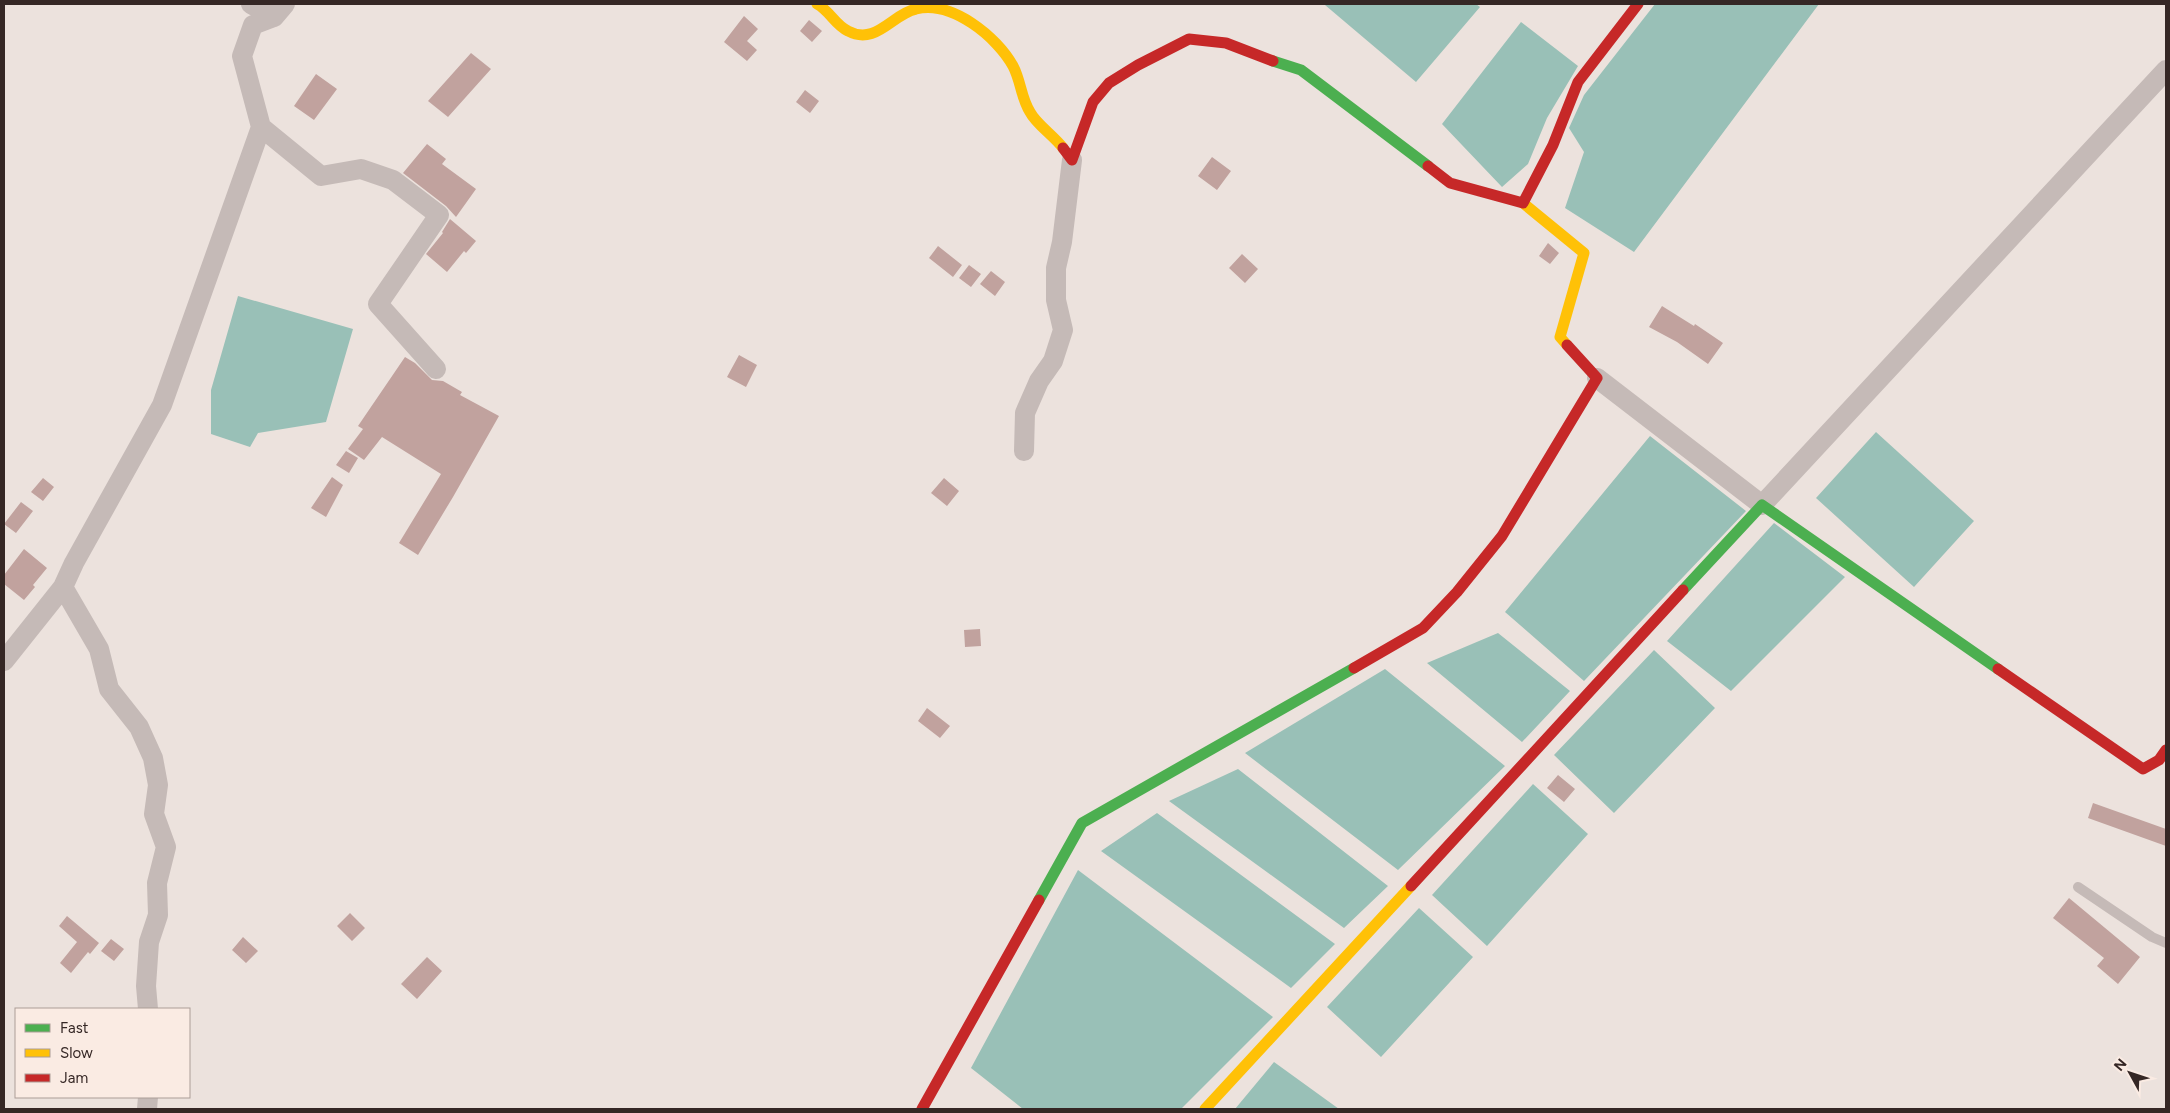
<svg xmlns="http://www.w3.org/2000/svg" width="2170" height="1113" font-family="Figtree,sans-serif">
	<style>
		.water { fill: #99c0b7 }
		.building { fill: #c1a29e }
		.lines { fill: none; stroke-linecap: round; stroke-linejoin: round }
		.lane { stroke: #c5bab7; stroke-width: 10 }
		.street { stroke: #c5bab7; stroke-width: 20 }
		.fast { stroke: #4caf50; stroke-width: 11 }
		.slow { stroke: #ffc107; stroke-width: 11 }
		.jam { stroke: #c62828; stroke-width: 11 }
	</style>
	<rect width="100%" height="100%" fill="#ece2dd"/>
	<path class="water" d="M 1326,4 L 1476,4 L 1480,7 L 1416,82 L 1325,5 Z
		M 1655,4 L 1819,4 L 1634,252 L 1565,208 L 1584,152 L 1569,128 L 1584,95 Z
		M 1521,22 L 1578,66 L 1547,118 L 1528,164 L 1502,187 L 1442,124 Z
		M 238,296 L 353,329 L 326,422 L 258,433 L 250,447 L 211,434 L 211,390 Z
		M 1876,432 L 1974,521 L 1914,587 L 1816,498 Z
		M 1650,436 L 1746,511 L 1584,681 L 1505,612 Z
		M 1774,523 L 1845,577 L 1731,691 L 1667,641 Z
		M 1498,633 L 1570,691 L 1522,742 L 1427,663 Z
		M 1654,650 L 1715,708 L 1614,813 L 1554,755 Z
		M 1385,669 L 1505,766 L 1398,870 L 1245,753 Z
		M 1238,769 L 1388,886 L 1344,928 L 1169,801 Z
		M 1533,784 L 1588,834 L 1487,946 L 1432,895 Z
		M 1157,813 L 1335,944 L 1291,988 L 1101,851 Z
		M 1078,870 L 1273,1017 L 1181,1109 L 1023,1109 L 971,1068 Z
		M 1419,908 L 1473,957 L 1381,1057 L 1327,1007 Z
		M 1274,1062 L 1339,1109 L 1235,1109 Z"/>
	<path class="building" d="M 744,16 L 758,29 L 747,41 L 757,50 L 747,61 L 724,42 Z
		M 809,20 L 822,31 L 812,42 L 800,31 Z
		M 471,53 L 491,69 L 448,117 L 428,101 Z
		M 316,74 L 337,89 L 314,120 L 294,106 Z
		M 805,90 L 819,101 L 810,113 L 796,102 Z
		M 427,144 L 446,159 L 442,164 L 476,189 L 456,217 L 446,206 L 403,173 Z
		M 1212,157 L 1231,171 L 1217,190 L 1198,176 Z
		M 450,219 L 476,241 L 466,253 L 464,251 L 447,272 L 426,254 L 443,233 L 442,232 Z
		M 1548,243 L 1559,253 L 1550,264 L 1539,256 Z
		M 938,246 L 962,265 L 953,277 L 929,258 Z
		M 1242,254 L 1258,269 L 1245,283 L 1229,268 Z
		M 969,265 L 981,274 L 971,287 L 959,278 Z
		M 991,271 L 1005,282 L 995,296 L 980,284 Z
		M 1662,306 L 1694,326 L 1695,324 L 1723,343 L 1708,364 L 1677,342 L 1649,327 Z
		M 739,355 L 757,365 L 746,387 L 727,377 Z
		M 405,357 L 415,363 L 432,380 L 443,381 L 462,392 L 460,395 L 499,416 L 453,497 L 418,555 L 399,543 L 441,474 L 382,437 L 364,460 L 348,449 L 363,429 L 358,426 Z
		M 346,451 L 358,458 L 349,473 L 336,465 Z
		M 332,477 L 343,485 L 326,517 L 311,508 Z
		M 43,478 L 54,487 L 43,501 L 31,492 Z
		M 944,478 L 959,491 L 947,506 L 931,493 Z
		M 21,502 L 33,511 L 16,533 L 4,524 Z
		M 24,549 L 47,568 L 33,585 L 35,587 L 24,600 L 4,584 L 4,575 Z
		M 980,629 L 981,646 L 965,647 L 964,630 Z
		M 927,708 L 950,726 L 940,738 L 918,721 Z
		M 1558,775 L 1575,789 L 1564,802 L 1547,788 Z
		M 2093,803 L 2166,829 L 2166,846 L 2088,818 Z
		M 2069,898 L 2140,957 L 2118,984 L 2097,966 L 2104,958 L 2053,918 Z
		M 350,913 L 365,928 L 352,941 L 337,926 Z
		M 67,916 L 99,943 L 90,954 L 88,952 L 71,973 L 60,963 L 77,942 L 59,926 Z
		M 243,937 L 258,951 L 246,963 L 232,950 Z
		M 111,939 L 124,949 L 114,961 L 101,951 Z
		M 427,957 L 442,971 L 417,999 L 401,984 Z"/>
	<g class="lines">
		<path class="lane" d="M 2078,887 L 2152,937 L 2166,943"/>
		<path class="street" d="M 251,4 L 274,17
			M 261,127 L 321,176 L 361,169 L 393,180 L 439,215 L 378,304 L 436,369
			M 1597,378 L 1762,505 L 2166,70
			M 1024,451 L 1025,413 L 1039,381 L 1053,361 L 1063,330 L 1056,300 L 1056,268 L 1062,242 L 1072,160
			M 63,587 L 99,649 L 109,689 L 139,727 L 153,758 L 158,785 L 154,814 L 166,847 L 157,883 L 158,915 L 149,942 L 146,986 L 148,1009
			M 4,661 L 63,587 L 74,563 L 162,405 L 261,127 L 242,56 L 253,25 L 274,17 L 285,4
			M 147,1109 L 148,1097"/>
		<path class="fast" d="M 1273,61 L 1301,70 L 1428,166
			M 1683,590 L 1762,505 L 1998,669
			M 1039,900 L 1082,823 L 1354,668"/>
		<path class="slow" d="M 817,4 C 830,11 835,25 848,31 C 876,46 892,14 916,9 C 952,0 997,37 1013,66 C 1021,81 1021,98 1030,112 C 1036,124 1054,136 1063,148
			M 1523,203 L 1584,253 L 1560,337 L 1567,345
			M 1205,1109 L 1411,886"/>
		<path class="jam" d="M 1063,148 L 1072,160 L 1093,102 L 1109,83 L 1138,65 L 1189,39 L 1226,43 L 1273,61
			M 1428,166 L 1450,183 L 1523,203 L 1553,145 L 1578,82 L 1638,4
			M 1354,668 L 1423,628 L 1457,592 L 1502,536 L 1597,378 L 1567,345
			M 1998,669 L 2143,769 L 2159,760 L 2166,750
			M 1411,886 L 1683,590
			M 922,1109 L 1039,900"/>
	</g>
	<rect width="2170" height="1113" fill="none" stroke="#352725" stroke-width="10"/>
	<rect x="15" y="1008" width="175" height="90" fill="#faebe3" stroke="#ab9d97"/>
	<rect x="25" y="1024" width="25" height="8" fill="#4caf50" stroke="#ab9d97"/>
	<text x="60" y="1033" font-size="15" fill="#352725">Fast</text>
	<rect x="25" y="1049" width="25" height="8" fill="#ffc107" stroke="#ab9d97"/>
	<text x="60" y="1058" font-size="15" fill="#352725">Slow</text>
	<rect x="25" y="1074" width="25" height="8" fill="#c62828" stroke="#ab9d97"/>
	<text x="60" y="1083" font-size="15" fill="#352725">Jam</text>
	<g transform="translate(2130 1073) rotate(310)" stroke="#faebe3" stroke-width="4" paint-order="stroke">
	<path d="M0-4L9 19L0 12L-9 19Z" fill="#352725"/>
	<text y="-8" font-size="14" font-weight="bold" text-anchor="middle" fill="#352725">N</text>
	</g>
</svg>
